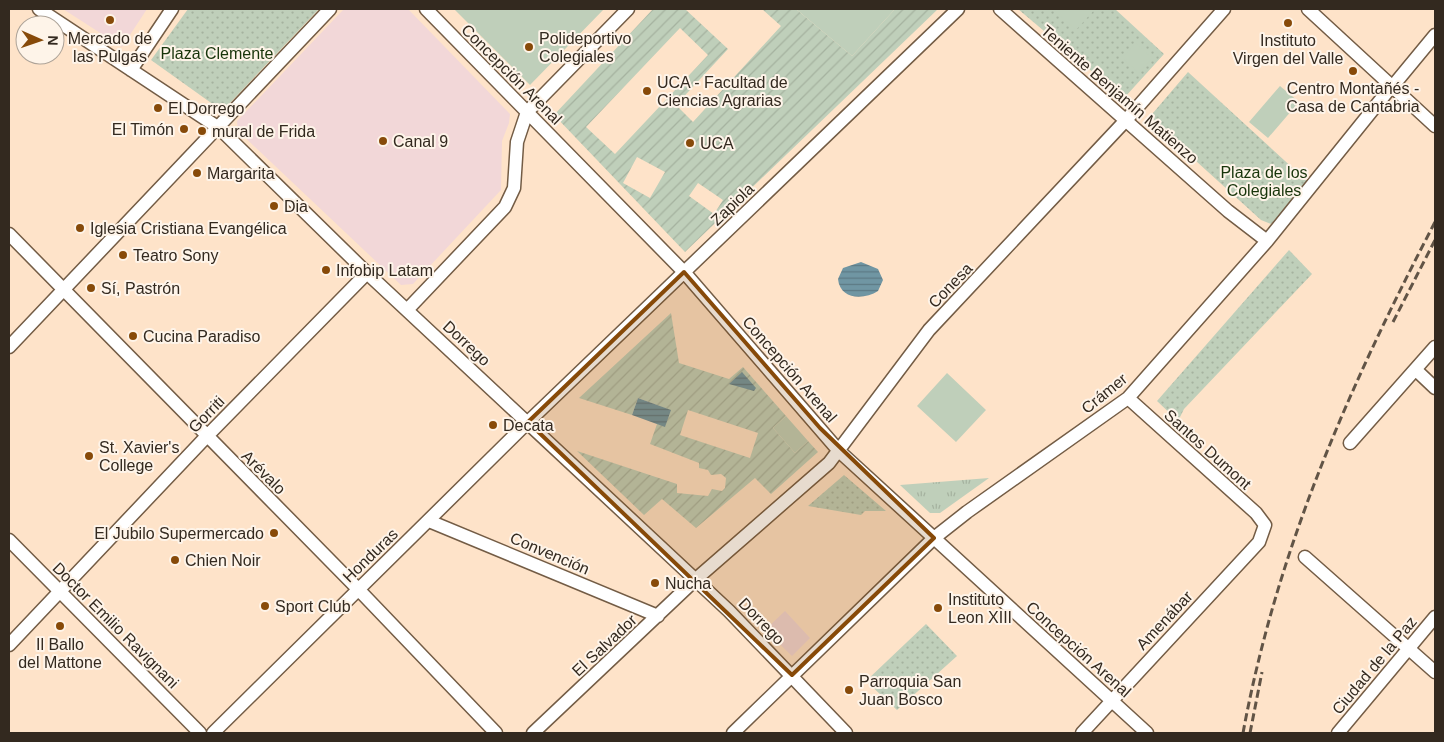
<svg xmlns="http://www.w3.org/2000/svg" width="1444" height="742" font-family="Helvetica,sans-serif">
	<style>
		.commercial { fill: #f2d7d8 }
		.grass { fill: url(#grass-tufts) }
		.park { fill: url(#park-dots) }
		.garden { fill: url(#garden-furrows); fill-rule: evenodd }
		.pitch { fill: #bfcfba }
		.water { fill: url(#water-rules) }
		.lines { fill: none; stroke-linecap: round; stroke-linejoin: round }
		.minor-casing { stroke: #735c45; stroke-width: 15 }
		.minor { stroke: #fff; stroke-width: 12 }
		.rail { stroke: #615446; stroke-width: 3; stroke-dasharray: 8 4; stroke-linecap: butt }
		.marked { fill: #874a09; fill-opacity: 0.2; stroke: #874a09; stroke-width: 4; stroke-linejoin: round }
		.poi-dot { fill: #874a09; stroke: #fef4e9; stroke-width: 2 }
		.labels { text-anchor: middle; stroke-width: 4; stroke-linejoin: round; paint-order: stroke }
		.poi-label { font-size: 16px; fill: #33291f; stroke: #fef4e9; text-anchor: start }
		.park-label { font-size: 16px; fill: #17340a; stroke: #fef4e9 }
		.street-label { font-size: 16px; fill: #33291f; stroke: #fef4e9 }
	</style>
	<defs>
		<pattern id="grass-tufts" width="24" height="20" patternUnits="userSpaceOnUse" patternTransform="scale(1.25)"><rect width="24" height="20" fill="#bfcfba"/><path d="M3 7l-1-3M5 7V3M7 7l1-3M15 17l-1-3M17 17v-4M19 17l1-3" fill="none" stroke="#a5b29f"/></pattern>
		<pattern id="park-dots" width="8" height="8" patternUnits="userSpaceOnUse" patternTransform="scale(1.25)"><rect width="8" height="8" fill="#bfcfba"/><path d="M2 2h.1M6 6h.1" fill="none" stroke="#a5b29f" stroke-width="1.8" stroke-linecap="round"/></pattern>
		<pattern id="garden-furrows" width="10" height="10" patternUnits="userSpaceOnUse" patternTransform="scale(1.25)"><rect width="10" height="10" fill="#bfcfba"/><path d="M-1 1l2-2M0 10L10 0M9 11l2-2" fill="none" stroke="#a5b29f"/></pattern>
		<pattern id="water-rules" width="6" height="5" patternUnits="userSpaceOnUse" patternTransform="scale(1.25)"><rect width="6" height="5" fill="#7096a3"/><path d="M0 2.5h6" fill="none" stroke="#5d7a84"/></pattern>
	</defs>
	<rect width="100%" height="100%" fill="#fee3c9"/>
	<path class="commercial" d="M 63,9 L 147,9 L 122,47 Z
		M 344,9 L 408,9 L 510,114 L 509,123 L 502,141 L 501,190 L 413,284 L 401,285 L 238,131 L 237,121 Z
		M 785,611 L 810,638 L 792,656 L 765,630 Z"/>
	<path class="grass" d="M 989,478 L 940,513 L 930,513 L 900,485 Z"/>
	<path class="park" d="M 188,9 L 319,9 L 227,106 L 214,105 L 151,60 Z
		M 1018,9 L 1115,9 L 1164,54 L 1125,97 L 1122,97 Z
		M 1188,72 L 1308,182 L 1271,224 L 1261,220 L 1153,122 L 1153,113 Z
		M 1289,250 L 1312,274 L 1184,409 L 1178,421 L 1157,401 Z
		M 844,475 L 886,511 L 865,511 L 861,515 L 808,506 Z
		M 926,624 L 957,656 L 897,710 L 866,681 Z"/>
	<path class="garden" d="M 653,9 L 685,9 L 728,49 L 676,105 L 693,122 L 781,26 L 762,9 L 796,9 L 852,56 L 895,9 L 938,9 L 685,252 L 554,115 ZM 680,28 L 708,55 L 615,154 L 586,127 ZM 637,157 L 665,172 L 650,198 L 623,183 ZM 698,183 L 723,200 L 714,214 L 689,196 Z
		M 671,313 L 679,363 L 729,379 L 743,367 L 786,416 L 773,428 L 795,453 L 808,441 L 818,452 L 771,494 L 755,478 L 696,528 L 662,499 L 644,515 L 577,451 L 677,484 L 677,493 L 708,496 L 712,489 L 722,491 L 725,488 L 726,478 L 721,474 L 711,475 L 708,470 L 699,468 L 699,463 L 650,444 L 657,424 L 665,426 L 670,410 L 638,398 L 632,415 L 579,398 ZM 688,410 L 758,433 L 750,458 L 680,435 Z"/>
	<path class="pitch" d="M 454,9 L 604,9 L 530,85 Z
		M 796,9 L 895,9 L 852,56 Z
		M 1053,9 L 1095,9 L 1076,30 Z
		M 1136,43 L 1152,58 L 1139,73 L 1122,58 Z
		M 1280,86 L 1299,102 L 1268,138 L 1249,122 Z
		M 947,373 L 986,410 L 956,442 L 917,406 Z
		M 786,416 L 808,441 L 795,453 L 773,428 Z"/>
	<path class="water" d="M 861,262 L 878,269 L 883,280 L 878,291 C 864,300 840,300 838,279 L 843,268 Z
		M 742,372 L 756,388 L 754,391 L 729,384 Z
		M 638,398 L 671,410 L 665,427 L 632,415 Z"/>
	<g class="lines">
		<g class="minor-casing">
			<path id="minor" d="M 39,9 L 219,128 L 367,273 L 729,611 L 846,733
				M 426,9 L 684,272 L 839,451 L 1147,733
				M 1000,9 L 1228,211 L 1267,241
				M 1308,9 L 1435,126
				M 131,70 L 172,9
				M 1397,81 L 1435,35
				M 9,234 L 358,589 L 496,733
				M 407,310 L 505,207 L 514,188 L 517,142 L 527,112 L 628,9
				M 9,347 L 330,9
				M 1416,370 L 1435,388
				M 1350,443 L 1435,347
				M 429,521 L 658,616
				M 9,540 L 200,733
				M 1305,557 L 1435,672
				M 9,645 L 206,437 L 367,273
				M 213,733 L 528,422 L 958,9
				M 533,733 L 696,579 L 829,463 L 929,330 L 1127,119 L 1224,9
				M 733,733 L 934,538 L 967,512 L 1128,398 L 1267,241 L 1391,87
				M 1082,733 L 1259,542 L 1265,525 L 1256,513 L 1128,398
				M 1338,733 L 1435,617"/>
		</g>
		<use href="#minor" class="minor"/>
		<path class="rail" d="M 1393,322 L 1435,240
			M 1243,733 C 1277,549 1349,387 1435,222
			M 1250,733 L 1262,672"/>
	</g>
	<path class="marked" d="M 684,272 L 820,428 L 934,538 L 792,675 L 528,422 Z"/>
	<g class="poi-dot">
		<circle cx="110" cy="20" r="5"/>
		<circle cx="1288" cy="23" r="5"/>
		<circle cx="529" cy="47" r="5"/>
		<circle cx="1353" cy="71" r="5"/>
		<circle cx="647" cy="91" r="5"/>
		<circle cx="158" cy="108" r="5"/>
		<circle cx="184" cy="129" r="5"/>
		<circle cx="202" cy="131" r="5"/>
		<circle cx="383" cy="141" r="5"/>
		<circle cx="690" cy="143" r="5"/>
		<circle cx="197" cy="173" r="5"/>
		<circle cx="274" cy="206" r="5"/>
		<circle cx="80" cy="228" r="5"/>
		<circle cx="123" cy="255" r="5"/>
		<circle cx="326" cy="270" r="5"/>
		<circle cx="91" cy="288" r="5"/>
		<circle cx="133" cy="336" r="5"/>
		<circle cx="493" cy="425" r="5"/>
		<circle cx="89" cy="456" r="5"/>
		<circle cx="274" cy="533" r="5"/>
		<circle cx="175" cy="560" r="5"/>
		<circle cx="655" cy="583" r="5"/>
		<circle cx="265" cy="606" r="5"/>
		<circle cx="938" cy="608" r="5"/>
		<circle cx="60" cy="626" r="5"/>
		<circle cx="849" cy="690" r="5"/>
	</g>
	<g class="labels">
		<g class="poi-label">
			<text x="110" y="44" text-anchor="middle">Mercado de<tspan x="110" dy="18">las Pulgas</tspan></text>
			<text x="539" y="44">Polideportivo<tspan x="539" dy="18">Colegiales</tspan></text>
			<text x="1288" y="46" text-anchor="middle">Instituto<tspan x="1288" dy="18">Virgen del Valle</tspan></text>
			<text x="657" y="88">UCA - Facultad de<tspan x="657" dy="18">Ciencias Agrarias</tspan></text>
			<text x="1353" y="94" text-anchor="middle">Centro Montañés -<tspan x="1353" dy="18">Casa de Cantabria</tspan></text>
			<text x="168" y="114">El Dorrego</text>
			<text x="174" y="135" text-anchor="end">El Timón</text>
			<text x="212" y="137">mural de Frida</text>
			<text x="393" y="147">Canal 9</text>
			<text x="700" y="149">UCA</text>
			<text x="207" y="179">Margarita</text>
			<text x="284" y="212">Dia</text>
			<text x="90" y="234">Iglesia Cristiana Evangélica</text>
			<text x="133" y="261">Teatro Sony</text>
			<text x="336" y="276">Infobip Latam</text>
			<text x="101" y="294">Sí, Pastrón</text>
			<text x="143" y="342">Cucina Paradiso</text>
			<text x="503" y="431">Decata</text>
			<text x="99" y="453">St. Xavier's<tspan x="99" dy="18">College</tspan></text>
			<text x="264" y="539" text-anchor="end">El Jubilo Supermercado</text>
			<text x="185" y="566">Chien Noir</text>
			<text x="665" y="589">Nucha</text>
			<text x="948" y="605">Instituto<tspan x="948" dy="18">Leon XIII</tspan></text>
			<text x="275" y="612">Sport Club</text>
			<text x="60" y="650" text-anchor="middle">Il Ballo<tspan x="60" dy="18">del Mattone</tspan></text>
			<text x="859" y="687">Parroquia San<tspan x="859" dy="18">Juan Bosco</tspan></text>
		</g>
		<g class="park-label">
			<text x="217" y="59">Plaza Clemente</text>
			<text x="1264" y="178">Plaza de los<tspan x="1264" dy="18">Colegiales</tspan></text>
		</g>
		<g class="street-label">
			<text transform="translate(512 74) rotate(45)" y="6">Concepción Arenal</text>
			<text transform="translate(1120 94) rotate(41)" y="6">Teniente Benjamín Matienzo</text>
			<text transform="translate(732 204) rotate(-44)" y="6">Zapiola</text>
			<text transform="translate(950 285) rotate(-46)" y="6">Conesa</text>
			<text transform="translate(467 343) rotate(43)" y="6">Dorrego</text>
			<text transform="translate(790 369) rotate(49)" y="6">Concepción Arenal</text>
			<text transform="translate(1104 393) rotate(-39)" y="6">Crámer</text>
			<text transform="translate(206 414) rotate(-46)" y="6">Gorriti</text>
			<text transform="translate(1208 449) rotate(42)" y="6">Santos Dumont</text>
			<text transform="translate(264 472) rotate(45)" y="6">Arévalo</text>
			<text transform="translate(550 553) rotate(23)" y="6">Convención</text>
			<text transform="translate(370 555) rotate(-44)" y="6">Honduras</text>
			<text transform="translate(1164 620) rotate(-47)" y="6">Amenábar</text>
			<text transform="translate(762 621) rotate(46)" y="6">Dorrego</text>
			<text transform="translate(116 625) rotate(45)" y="6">Doctor Emilio Ravignani</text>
			<text transform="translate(604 645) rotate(-43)" y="6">El Salvador</text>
			<text transform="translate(1079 649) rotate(42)" y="6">Concepción Arenal</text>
			<text transform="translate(1374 665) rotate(-50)" y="6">Ciudad de la Paz</text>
		</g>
	</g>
	<rect width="1444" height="742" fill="none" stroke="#33291f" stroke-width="20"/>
	<g transform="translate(40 40) rotate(92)"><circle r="24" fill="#fef4e9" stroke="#ada398"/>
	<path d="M0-4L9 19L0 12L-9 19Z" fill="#874a09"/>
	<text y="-8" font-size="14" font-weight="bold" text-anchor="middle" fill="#33291f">N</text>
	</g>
</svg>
